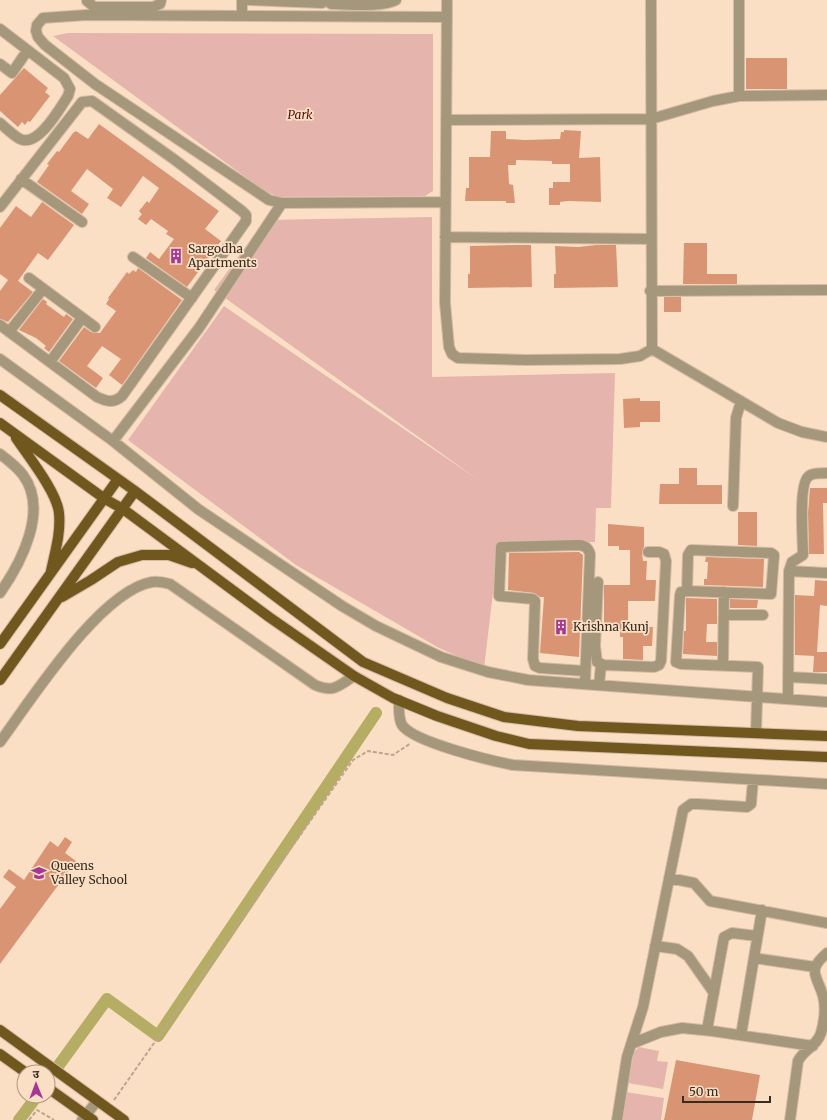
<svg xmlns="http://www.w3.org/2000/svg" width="827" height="1120" font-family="Merriweather,'Noto Sans Devanagari',serif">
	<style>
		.green { fill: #e5b5ad }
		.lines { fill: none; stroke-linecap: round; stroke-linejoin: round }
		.canal { stroke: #b5ad64; stroke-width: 12 }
		.building { fill: #d99573 }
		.minor-casing { stroke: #d4bba4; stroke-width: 12 }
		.major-casing { stroke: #d4bba4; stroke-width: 12 }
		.path { stroke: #bca690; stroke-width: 2; stroke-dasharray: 4 2; stroke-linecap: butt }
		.minor { stroke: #a5977b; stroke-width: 10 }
		.major { stroke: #70571e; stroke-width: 10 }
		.labels { text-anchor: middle; stroke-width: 3.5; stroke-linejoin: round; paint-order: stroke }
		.park-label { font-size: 12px; font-style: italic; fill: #54100b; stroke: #fbdfc4 }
		.poi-label { font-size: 12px; fill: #372c22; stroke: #fbdfc4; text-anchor: start }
	</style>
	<rect width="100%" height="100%" fill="#fbdfc4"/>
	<path class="green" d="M 68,33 L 433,34 L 433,191 L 425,196 L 278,197 L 263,190 L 53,36 Z
		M 432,217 L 432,377 L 615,373 L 611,508 L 596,508 L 595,542 L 499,543 L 484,668 L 439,648 L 296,565 L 128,440 L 224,306 L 477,479 L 214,290 L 265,220 Z
		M 639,1047 L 659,1051 L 657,1061 L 668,1062 L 663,1089 L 628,1083 L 634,1052 Z
		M 626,1092 L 664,1098 L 661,1120 L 621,1120 Z"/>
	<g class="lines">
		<path class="canal" d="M 59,1065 L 107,999 L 158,1036 L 376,713
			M 19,1120 L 37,1096"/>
	</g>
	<path class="building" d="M 746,58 L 787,58 L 787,89 L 746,89 Z
		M 24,68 L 48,88 L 45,92 L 50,96 L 30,122 L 28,121 L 25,125 L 22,122 L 18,127 L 0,111 L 0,95 Z
		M 99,124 L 219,211 L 205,229 L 221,241 L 187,287 L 146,258 L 150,252 L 159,259 L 174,239 L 166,234 L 168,231 L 151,219 L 146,225 L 138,219 L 142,214 L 139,211 L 147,201 L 149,203 L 159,188 L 143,176 L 121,207 L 107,198 L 113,189 L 87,169 L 71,191 L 89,204 L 82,214 L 37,182 L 49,165 L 47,164 L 57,151 L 59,152 L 73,133 L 76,131 L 88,139 Z
		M 564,130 L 581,131 L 579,158 L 600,157 L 601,202 L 568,201 L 560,202 L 560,205 L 549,205 L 549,188 L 553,188 L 553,182 L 570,182 L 570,164 L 552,164 L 552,161 L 516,160 L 516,165 L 508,165 L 509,184 L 513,185 L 515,203 L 506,203 L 506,201 L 465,201 L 466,188 L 469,188 L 469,157 L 490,157 L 491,131 L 506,131 L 506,139 L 525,140 L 560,139 L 561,132 L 564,132 Z
		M 42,202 L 74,225 L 48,260 L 38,253 L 18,281 L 33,292 L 8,322 L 0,319 L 0,291 L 8,280 L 0,274 L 0,228 L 16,206 L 31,217 Z
		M 684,243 L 707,243 L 707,274 L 737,274 L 737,284 L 683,284 Z
		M 510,245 L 531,245 L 532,287 L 468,288 L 468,274 L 470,274 L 470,246 Z
		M 596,245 L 616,245 L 618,287 L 554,288 L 554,274 L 556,274 L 555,246 L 578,247 Z
		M 138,268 L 182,300 L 122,385 L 109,375 L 121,359 L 102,346 L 87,366 L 103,378 L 96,388 L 59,361 L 84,327 L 91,332 L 100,333 L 116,311 L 106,304 L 109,299 L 108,298 L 127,272 L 129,274 L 133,270 L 136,272 Z
		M 664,297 L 681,297 L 681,312 L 664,312 Z
		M 43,299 L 47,302 L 46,304 L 64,317 L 66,314 L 73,319 L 49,352 L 44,348 L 46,346 L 36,338 L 19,330 Z
		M 640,398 L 640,401 L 660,401 L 660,422 L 640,422 L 640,427 L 624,428 L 623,399 Z
		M 679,468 L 697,468 L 697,485 L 722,485 L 722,504 L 659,504 L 660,484 L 679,484 Z
		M 810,488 L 827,488 L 827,503 L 823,503 L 824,554 L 809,554 L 808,513 Z
		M 738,512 L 757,512 L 757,546 L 738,545 Z
		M 608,524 L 644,527 L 644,547 L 642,552 L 643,561 L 647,561 L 646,580 L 656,580 L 655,601 L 628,601 L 628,623 L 639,623 L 639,627 L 653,627 L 652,646 L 643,646 L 643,660 L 623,659 L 623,637 L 620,637 L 620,632 L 604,632 L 604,585 L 630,585 L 630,550 L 619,550 L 619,546 L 608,546 Z
		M 579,552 L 583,555 L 579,657 L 540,653 L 544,597 L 540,597 L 534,593 L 508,590 L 509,553 Z
		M 706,557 L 764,559 L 763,587 L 704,585 L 704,579 L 707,579 L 708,562 L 705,562 Z
		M 815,580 L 827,581 L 827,606 L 820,605 L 817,652 L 827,652 L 827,672 L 813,672 L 814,656 L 795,655 L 795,595 L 814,596 Z
		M 686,598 L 717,599 L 717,624 L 707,624 L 706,642 L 717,642 L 717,656 L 683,654 L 684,631 L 686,631 Z
		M 730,599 L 758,600 L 757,608 L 730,608 Z
		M 65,837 L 72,842 L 65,853 L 76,861 L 0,964 L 0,909 L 16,887 L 3,877 L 9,869 L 24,880 L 50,841 L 58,847 Z
		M 676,1060 L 760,1075 L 752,1120 L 664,1120 Z"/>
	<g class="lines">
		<g class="minor-casing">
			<path id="minor" d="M 242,0 L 242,16
				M 249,0 L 322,3
				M 327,0 L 331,4 C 347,4 382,8 396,0
				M 447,0 L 445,303 L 449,347 L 452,354 L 458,358 L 526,360 L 620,359 L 640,356 L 652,349 L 651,0
				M 87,1 L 94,7 L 153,7 L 160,4 L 161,0
				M 0,29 L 64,78 L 70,89 L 68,96 C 60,108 38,148 20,139 C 13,135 6,128 0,123
				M 0,64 L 12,73 L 27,51
				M 739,96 L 739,0
				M 446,120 L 651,119 L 713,101 L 739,96 L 827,95
				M 21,179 L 82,222
				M 445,202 L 282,203 L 269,200 L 95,84 L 45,45 L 38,37 L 36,31 L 37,25 L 43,18 L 86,15 L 447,17
				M 0,207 L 82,102 L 92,101 L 175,160 L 242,211 L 246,215 L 246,221 L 122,396 C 113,404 106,401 97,397 L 0,325
				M 445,237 L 651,239
				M 133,257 L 192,298
				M 29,278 L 95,327
				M 650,291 L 827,290
				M 9,332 L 43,289
				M 652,349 L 778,423 L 802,432 L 827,437
				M 0,359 L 113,441 L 199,328 L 282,203
				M 50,362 L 82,318
				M 113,441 L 198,509 L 342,606 L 376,626 L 441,657 L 488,672 L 528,680 L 827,702
				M 0,454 C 8,460 17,467 23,475 C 49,510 21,563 0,593
				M 733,506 L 736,418 L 741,401
				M 789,571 L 827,573
				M 598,582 L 595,646 L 597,662 L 604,665 L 654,667 L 659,665 L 661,661 L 666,561 L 664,554 L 659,552 L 648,552
				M 687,591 L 688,555 L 691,550 L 771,553 L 774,555 L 771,594 L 687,591 L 681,592 L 680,595 L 676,662 L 681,664 L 758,667 L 756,733
				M 724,615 L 763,615
				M 723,664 L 724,592
				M 789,677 L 827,679
				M 585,684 L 590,554 C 588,548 586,546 579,545 L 501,547 L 499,596 L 533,599 L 535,601 L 533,659 L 535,666 L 540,668 L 585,671
				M 599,685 L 601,665
				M 788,699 L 789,571 L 792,562 L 803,555 C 803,541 798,483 809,476 C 814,472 821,474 827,473
				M 399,700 C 399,708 398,718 402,725 C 413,742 492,761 513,765 L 827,784
				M 0,742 C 31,700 100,591 152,582 C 158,581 163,582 170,584 L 315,685 C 334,693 338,686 354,676
				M 669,878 L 694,883 L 710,901 L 827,923
				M 655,946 L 677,949 L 688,956 L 714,993
				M 754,958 L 815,967
				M 707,1030 L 724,937 L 732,933 L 757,936
				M 741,1035 L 762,910
				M 631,1044 L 661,1032 L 682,1028 L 712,1031 L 813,1046
				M 82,1120 L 97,1101
				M 617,1120 L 627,1057 L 643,1007 L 683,810 L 691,804 L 698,804 L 747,807 L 751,804 L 753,780
				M 790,1120 L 798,1061 C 804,1049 817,1046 821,1033 C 824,1022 826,1007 823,996 C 817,975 806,971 827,953"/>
		</g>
		<g class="major-casing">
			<path id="major" d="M 0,395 L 135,491 L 363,662 L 447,698 L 504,717 L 578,726 L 827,736
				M 0,423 L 105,499 L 123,509 L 269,617 L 354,676 L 393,698 L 437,716 L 496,736 L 529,744 L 827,757
				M 16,438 C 28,456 57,492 59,513 C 61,533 55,552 51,571
				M 62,597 L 91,580 L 118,562 L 142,555 L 169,555 L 192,563
				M 0,644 L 118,479
				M 0,680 L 135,491
				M 0,1030 L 124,1120
				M 0,1054 L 25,1072
				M 48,1088 L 93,1120"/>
		</g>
		<path class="path" d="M 114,1100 L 353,760 L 368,751 L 393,755 L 411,743
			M 29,1120 L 37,1110 L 54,1120"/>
		<use href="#minor" class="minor"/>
		<use href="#major" class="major"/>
	</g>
	<defs>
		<g id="building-bare" transform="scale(1.2)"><path d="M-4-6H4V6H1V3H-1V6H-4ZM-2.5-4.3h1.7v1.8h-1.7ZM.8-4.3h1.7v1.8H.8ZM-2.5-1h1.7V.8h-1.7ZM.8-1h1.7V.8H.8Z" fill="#a53897" stroke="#fbdfc4" stroke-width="2.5" paint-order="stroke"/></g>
		<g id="school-bare" transform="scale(1.2)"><path d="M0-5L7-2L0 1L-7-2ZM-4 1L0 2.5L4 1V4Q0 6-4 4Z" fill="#a53897" stroke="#fbdfc4" stroke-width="2.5" paint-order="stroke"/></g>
	</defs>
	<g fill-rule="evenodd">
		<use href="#building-bare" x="176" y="256"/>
		<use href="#building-bare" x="561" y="627"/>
		<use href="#school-bare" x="39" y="873"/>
	</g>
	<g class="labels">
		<g class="park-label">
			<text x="300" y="119">Park</text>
		</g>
		<g class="poi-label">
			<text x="188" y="253">Sargodha<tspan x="188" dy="14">Apartments</tspan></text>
			<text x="573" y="631">Krishna Kunj</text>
			<text x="51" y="870">Queens<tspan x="51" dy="14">Valley School</tspan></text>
		</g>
	</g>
	<g transform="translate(36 1084) rotate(359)"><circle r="19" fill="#fbdfc4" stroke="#ad9783"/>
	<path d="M0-3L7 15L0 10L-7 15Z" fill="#a53897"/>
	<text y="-6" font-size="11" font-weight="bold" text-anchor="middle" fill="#372c22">उ</text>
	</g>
	<path d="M683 1096v6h87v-6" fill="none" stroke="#372c22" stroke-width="2"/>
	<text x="689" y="1096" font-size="12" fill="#372c22" stroke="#fbdfc4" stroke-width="3" paint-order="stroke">50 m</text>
</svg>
